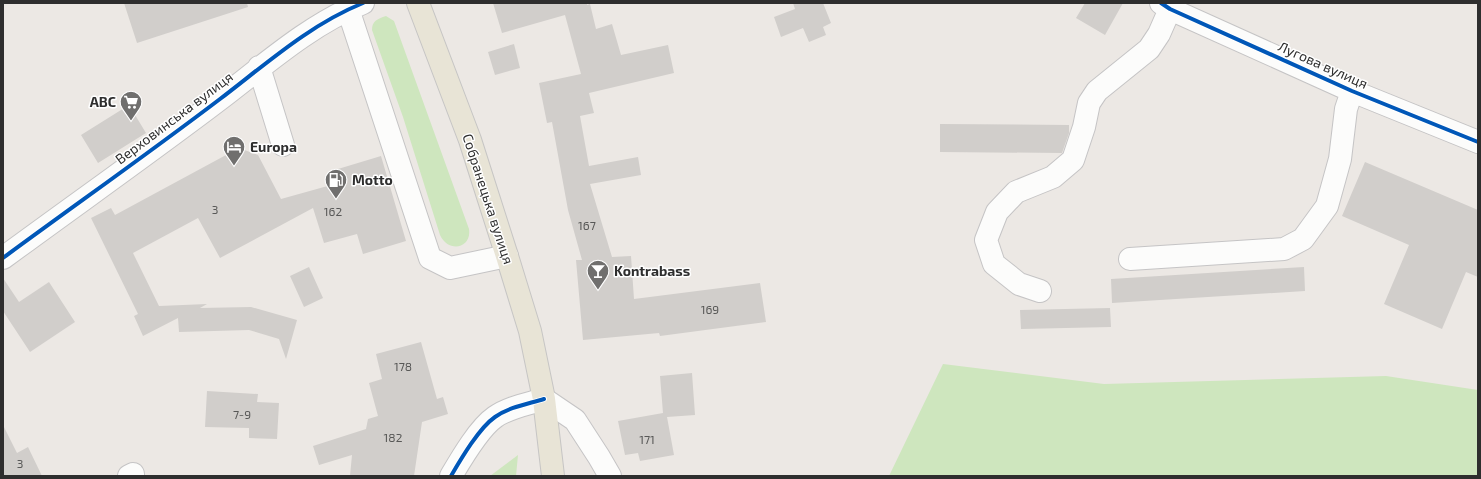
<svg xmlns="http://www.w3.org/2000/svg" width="1481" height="479" font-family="'Exo 2',sans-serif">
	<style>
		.green { fill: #cee6be }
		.building { fill: #d1cecb }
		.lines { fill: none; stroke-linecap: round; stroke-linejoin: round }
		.minor-casing { stroke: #c5c4c5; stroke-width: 24 }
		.major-casing { stroke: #c6c5c4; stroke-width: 24 }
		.minor { stroke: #fcfcfb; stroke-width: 22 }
		.major { stroke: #e8e4d6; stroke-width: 22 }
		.cycleway-casing { stroke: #fff; stroke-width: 6 }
		.cycleway { stroke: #0057b8; stroke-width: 4 }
		.labels { text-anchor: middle; stroke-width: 3; stroke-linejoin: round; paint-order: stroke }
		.number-label { font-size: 12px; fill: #585857 }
		.street-label { font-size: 14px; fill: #2e2e2e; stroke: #fff }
		.poi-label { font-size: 14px; font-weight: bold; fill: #2e2e2e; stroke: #fff; text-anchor: start }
	</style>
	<rect width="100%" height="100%" fill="#ece8e4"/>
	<path class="green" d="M 386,16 L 394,21 L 469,229 C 472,249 448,253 440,235 L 403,117 L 372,30 C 372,21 377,19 386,16 Z
		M 943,364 L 1104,384 L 1386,376 L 1478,390 L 1478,476 L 889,476 Z
		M 518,455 L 516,476 L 490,476 Z"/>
	<path class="building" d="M 124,3 L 247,3 L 248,7 L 137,43 Z
		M 493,3 L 587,3 L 587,5 L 590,4 L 596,29 L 612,24 L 621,55 L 668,45 L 674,73 L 589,93 L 594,113 L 580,116 L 589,166 L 638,157 L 641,175 L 590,184 L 612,257 L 631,256 L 634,299 L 760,283 L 766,322 L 660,336 L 659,333 L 583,340 L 576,260 L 582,260 L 568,210 L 552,122 L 547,123 L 539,83 L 581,74 L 565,15 L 502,33 Z
		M 793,3 L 823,3 L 831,23 L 823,27 L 826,35 L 809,42 L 803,28 L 781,37 L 774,17 L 795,9 Z
		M 1085,3 L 1123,3 L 1105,35 L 1076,18 Z
		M 514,44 L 520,68 L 495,75 L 488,52 Z
		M 129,105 L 146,133 L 98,163 L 81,135 Z
		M 940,124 L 1069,125 L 1069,133 L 1062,153 L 940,152 Z
		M 239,148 L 258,155 L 281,199 L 342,182 L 338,169 L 381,156 L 406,241 L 363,254 L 357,234 L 324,243 L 313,208 L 220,258 L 198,218 L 133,253 L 159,306 L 207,304 L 200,308 L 251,307 L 297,320 L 286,359 L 279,339 L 249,330 L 179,332 L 178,318 L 143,336 L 134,316 L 138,314 L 91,218 L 111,208 L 115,215 Z
		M 1365,162 L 1478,210 L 1478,277 L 1466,272 L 1442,329 L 1384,304 L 1409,245 L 1342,216 Z
		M 309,267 L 323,298 L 304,307 L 290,276 Z
		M 1304,267 L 1305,291 L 1112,303 L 1111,279 Z
		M 3,278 L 19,302 L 49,282 L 75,322 L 30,352 L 3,311 Z
		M 1110,308 L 1111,327 L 1021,329 L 1020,310 Z
		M 421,342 L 437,399 L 443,397 L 448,414 L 422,422 L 414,476 L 350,476 L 352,455 L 319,465 L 313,446 L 366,429 L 368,419 L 378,416 L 369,383 L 382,379 L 376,354 Z
		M 692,373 L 695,415 L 667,417 L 674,455 L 640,461 L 638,453 L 625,455 L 618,421 L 663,413 L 660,376 Z
		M 207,391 L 258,394 L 257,402 L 279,403 L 277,439 L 249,438 L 249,428 L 205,427 Z
		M 3,425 L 17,453 L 28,447 L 42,476 L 3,476 Z"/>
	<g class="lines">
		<g class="minor-casing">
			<path id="minor" d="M 1161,3 L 1170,9 L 1352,91 L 1478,142
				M 348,9 L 430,258 L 450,268 L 507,256
				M 259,67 L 283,145
				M 3,258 C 75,205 149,153 220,99 C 266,64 309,25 363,3
				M 1130,259 L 1284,249 L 1303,239 L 1327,206 L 1340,159 L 1346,109 L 1352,91
				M 1040,291 L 1019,284 L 994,264 L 986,240 L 997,212 L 1016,192 L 1053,177 L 1073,160 L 1084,127 L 1089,103 L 1097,91 L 1149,49 L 1159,34 L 1170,9
				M 129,476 L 133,474
				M 451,476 C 461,459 479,428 495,417 C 509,407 528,404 544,399 L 575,420 L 599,457 L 610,476"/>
		</g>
		<g class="major-casing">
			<path id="major" d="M 418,3 L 470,140 L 507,256 L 530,331 L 544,399 L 553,476"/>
		</g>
		<use href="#minor" class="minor"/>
		<use href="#major" class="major"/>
		<g class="cycleway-casing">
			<path id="cycleway" d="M 1161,3 L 1170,9 L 1352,91 L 1478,142
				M 3,258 C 75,205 149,153 220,99 C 266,64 309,25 363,3
				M 451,476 C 461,459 479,428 495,417 C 509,407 528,404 544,399"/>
		</g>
		<use href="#cycleway" class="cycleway"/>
	</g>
	<defs>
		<g id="supermarket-pin" transform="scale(1.15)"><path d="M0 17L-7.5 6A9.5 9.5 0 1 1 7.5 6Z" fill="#706f6e" stroke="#fff"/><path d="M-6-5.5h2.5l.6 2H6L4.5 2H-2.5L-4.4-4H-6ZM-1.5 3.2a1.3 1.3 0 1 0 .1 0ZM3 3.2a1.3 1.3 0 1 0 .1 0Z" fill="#fff"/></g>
		<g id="hotel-pin" transform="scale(1.15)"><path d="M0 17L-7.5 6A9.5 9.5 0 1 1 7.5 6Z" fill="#706f6e" stroke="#fff"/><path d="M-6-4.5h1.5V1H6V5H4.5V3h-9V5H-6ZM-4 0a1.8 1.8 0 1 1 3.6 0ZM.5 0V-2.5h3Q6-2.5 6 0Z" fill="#fff"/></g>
		<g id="fuel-pin" transform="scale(1.15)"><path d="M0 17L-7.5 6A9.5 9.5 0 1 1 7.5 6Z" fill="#706f6e" stroke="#fff"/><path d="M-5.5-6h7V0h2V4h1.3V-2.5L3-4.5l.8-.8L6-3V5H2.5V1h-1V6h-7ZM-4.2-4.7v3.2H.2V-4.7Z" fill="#fff"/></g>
		<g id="bar-pin" transform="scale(1.15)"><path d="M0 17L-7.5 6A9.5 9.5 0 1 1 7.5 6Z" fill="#706f6e" stroke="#fff"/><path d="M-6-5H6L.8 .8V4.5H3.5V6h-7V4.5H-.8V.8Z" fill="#fff"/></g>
	</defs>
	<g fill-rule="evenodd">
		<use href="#supermarket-pin" x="131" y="102"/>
		<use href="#hotel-pin" x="234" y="147"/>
		<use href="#fuel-pin" x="336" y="180"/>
		<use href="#bar-pin" x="598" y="271"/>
	</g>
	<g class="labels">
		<g class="number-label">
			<text x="215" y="214">3</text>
			<text x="333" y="216">162</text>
			<text x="587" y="230">167</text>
			<text x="710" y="314">169</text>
			<text x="403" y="371">178</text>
			<text x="242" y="419">7-9</text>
			<text x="393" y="442">182</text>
			<text x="647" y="444">171</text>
			<text x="20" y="468">3</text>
		</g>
		<g class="street-label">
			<text transform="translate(1323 65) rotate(24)" y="5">Лугова вулиця</text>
			<text transform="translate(174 118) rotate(-37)" y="5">Верховинська вулиця</text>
			<text transform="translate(488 199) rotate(72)" y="5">Собранецька вулиця</text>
		</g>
		<g class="poi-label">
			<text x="116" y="107" text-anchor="end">ABC</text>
			<text x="250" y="152">Europa</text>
			<text x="352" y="185">Motto</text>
			<text x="614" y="276">Kontrabass</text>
		</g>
	</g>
	<rect width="1481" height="479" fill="none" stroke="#2e2e2e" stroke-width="8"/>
</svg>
